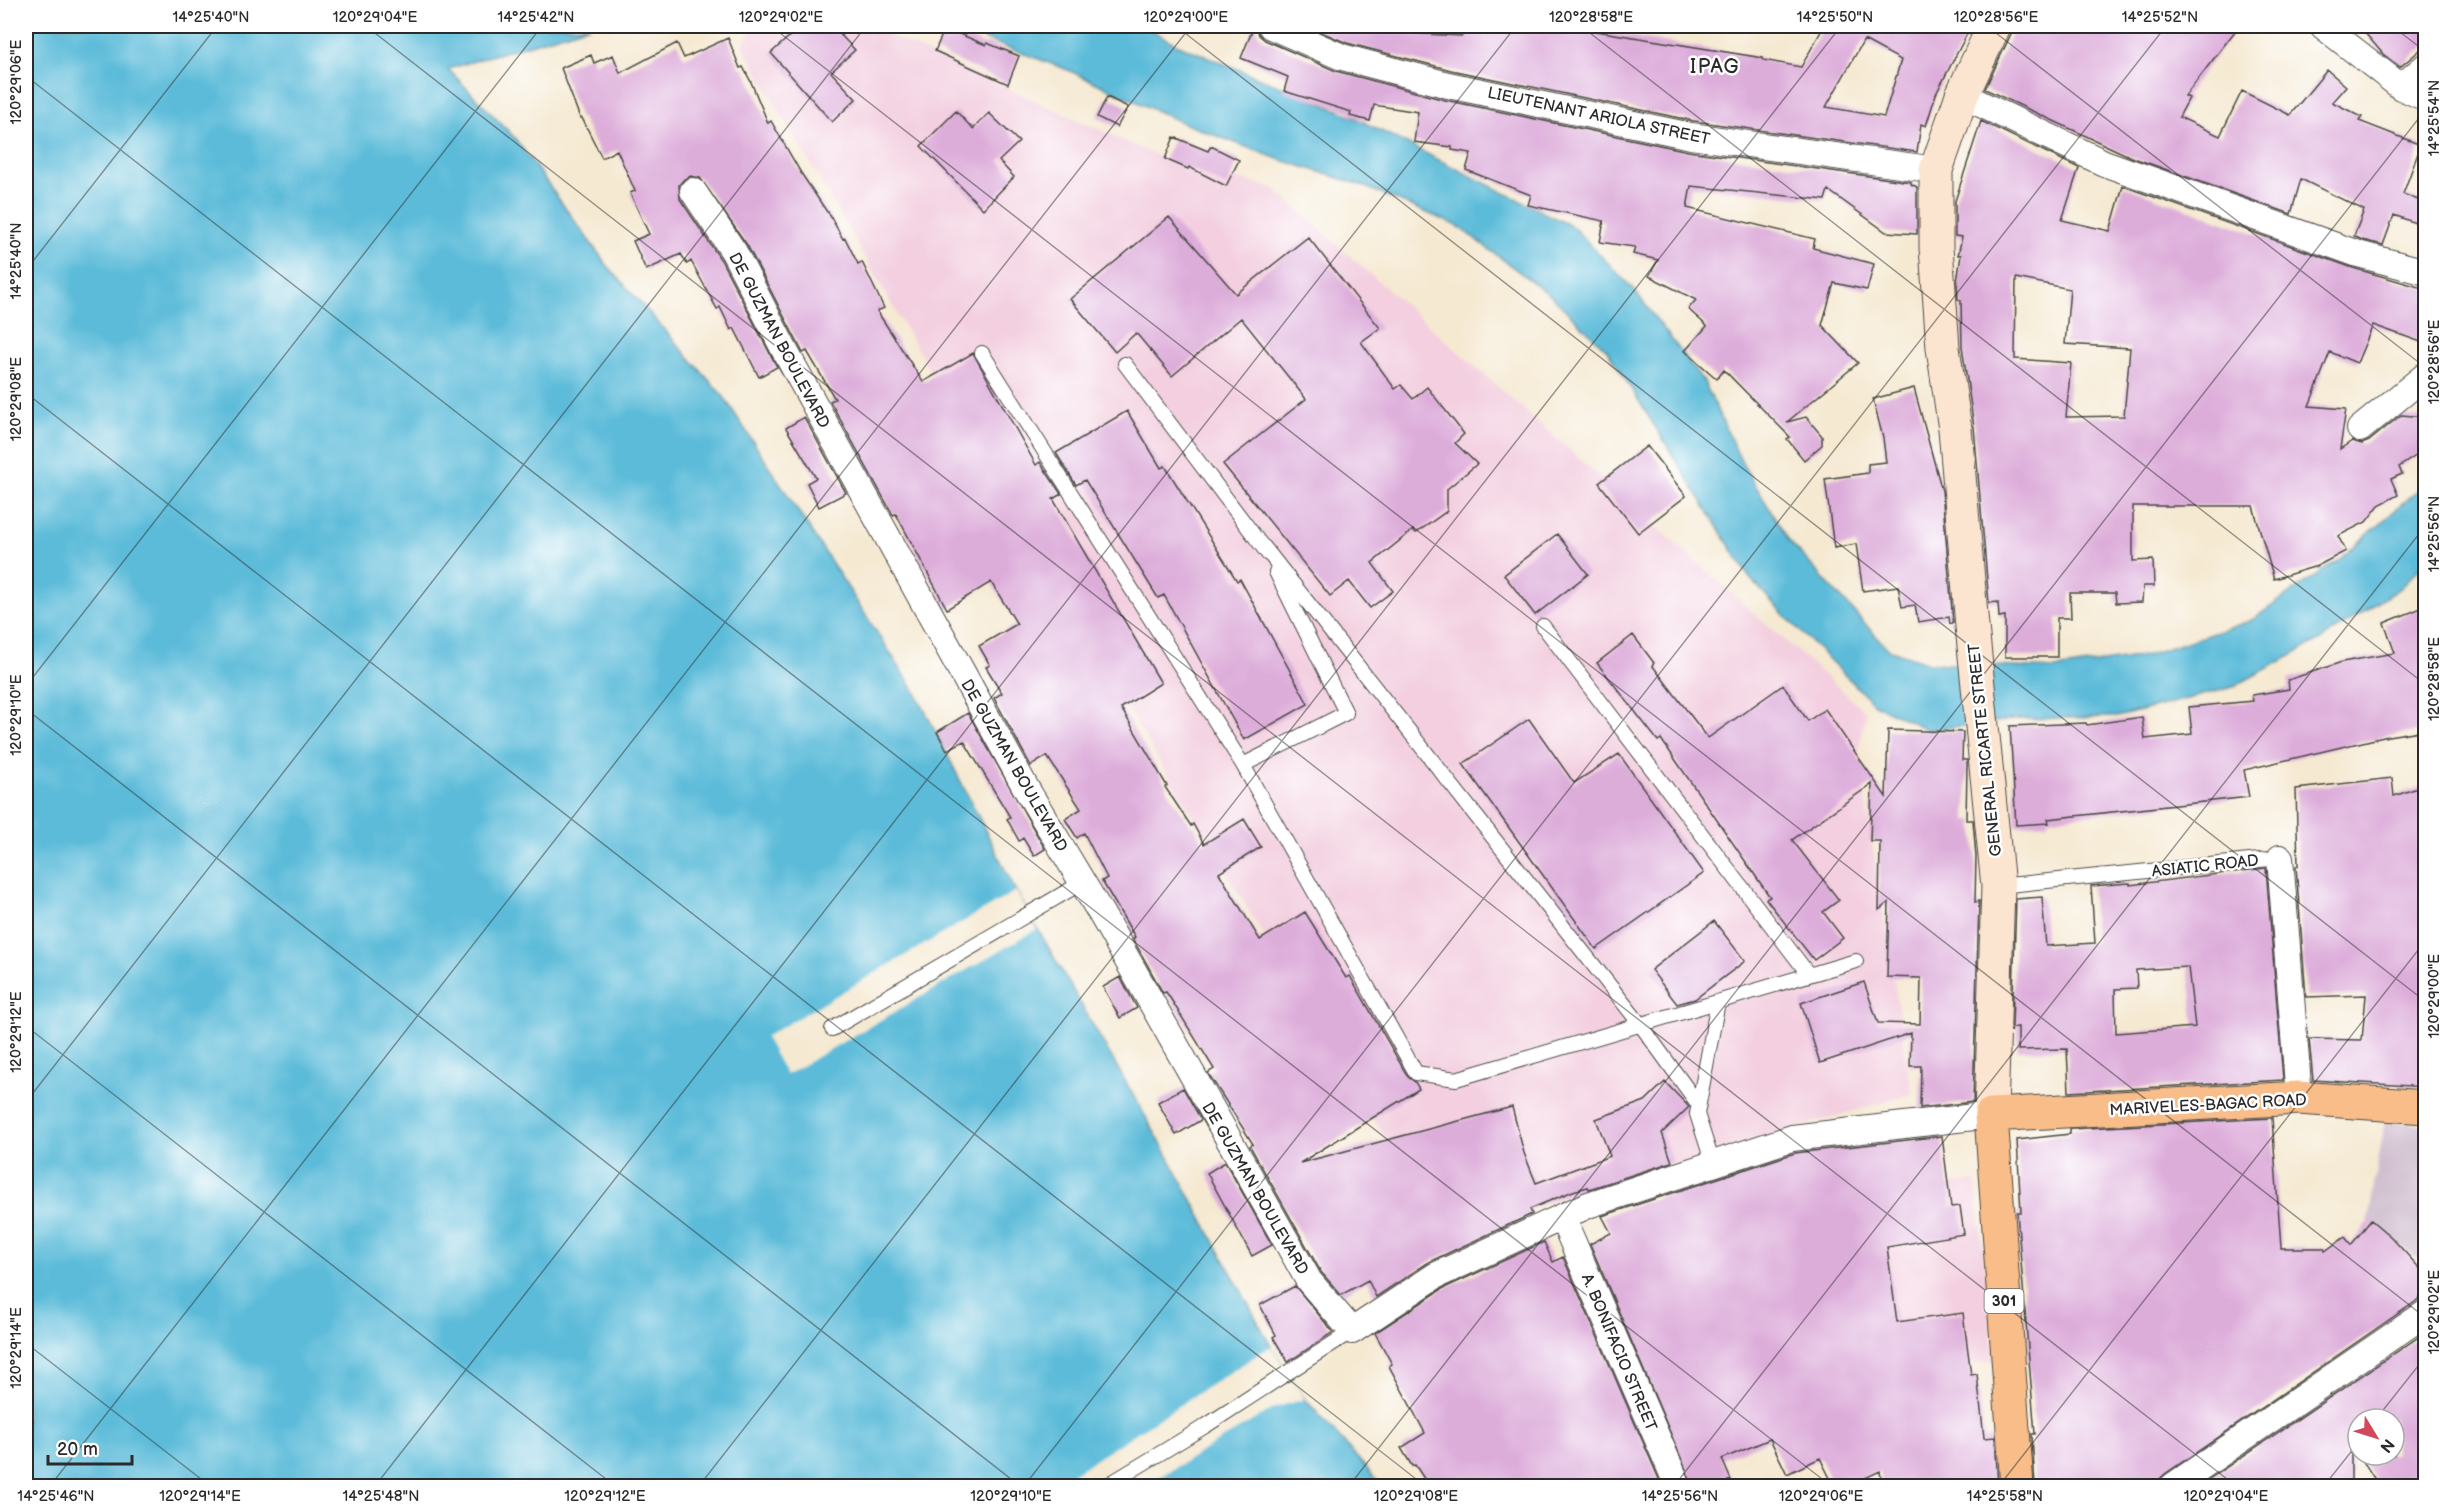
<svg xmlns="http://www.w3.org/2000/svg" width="2451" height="1512" font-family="'Balsamiq Sans',sans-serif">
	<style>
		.built { fill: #f3cfdf }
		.industrial { fill: #cfbdce }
		.water { fill: #5bbbd9; stroke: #437382; stroke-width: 1.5 }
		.pier { fill: #f5e9d2 }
		.building { fill: #ddadda; fill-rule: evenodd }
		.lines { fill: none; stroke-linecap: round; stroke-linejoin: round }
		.service-casing { stroke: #494844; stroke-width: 16 }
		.minor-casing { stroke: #494844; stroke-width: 28 }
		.secondary-casing { stroke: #494844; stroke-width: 35 }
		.primary-casing { stroke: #494844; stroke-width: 35 }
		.service { stroke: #fff; stroke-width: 14 }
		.minor { stroke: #fff; stroke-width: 26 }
		.secondary { stroke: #fce5d0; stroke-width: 33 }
		.primary { stroke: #f8bd89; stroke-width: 33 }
		.ticks { fill: none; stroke: #2b2b2b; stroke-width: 1.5; stroke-opacity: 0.45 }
		.labels { text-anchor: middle; stroke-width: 5; stroke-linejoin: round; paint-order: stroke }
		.shield { fill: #fff; stroke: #6b6b6b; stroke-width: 1.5 }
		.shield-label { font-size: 15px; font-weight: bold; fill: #2b2b2b }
		.street-label { font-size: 16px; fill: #2b2b2b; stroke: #fff }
		.quarter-label { font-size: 20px; letter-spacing: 1.5px; fill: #2b2b2b; stroke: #fff }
		.neatline { fill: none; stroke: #2b2b2b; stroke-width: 2 }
		.ticks-label { font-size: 15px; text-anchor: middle; fill: #2b2b2b }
	</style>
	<rect width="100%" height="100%" fill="#fff"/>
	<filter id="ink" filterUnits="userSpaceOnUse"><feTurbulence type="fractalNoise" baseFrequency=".0167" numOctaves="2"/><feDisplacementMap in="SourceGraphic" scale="12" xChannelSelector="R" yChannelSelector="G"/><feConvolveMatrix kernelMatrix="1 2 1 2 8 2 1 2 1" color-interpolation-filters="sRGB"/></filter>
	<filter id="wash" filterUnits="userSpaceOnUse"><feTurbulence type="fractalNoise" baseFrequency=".008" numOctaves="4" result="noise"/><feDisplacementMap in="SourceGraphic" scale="24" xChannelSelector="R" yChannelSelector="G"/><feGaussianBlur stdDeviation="1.35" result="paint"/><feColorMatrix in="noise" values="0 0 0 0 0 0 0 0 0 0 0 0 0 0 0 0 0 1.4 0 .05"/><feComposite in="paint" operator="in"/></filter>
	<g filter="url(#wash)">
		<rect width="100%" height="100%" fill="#f5e9d2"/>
		<path class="built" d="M 758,26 L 868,26 L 1167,160 L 1273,188 L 1866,712 L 1858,754 L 1912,1094 L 1543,1203 L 1529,1163 L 1423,1201 L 1049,577 L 742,45 L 753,28 Z
			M 1976,1181 L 1994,1361 L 1861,1373 L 1843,1198 Z"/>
		<path class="industrial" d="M 2385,1121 L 2425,1125 L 2425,1264 L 2368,1221 Z"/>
		<path class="water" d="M 26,26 L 590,26 L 448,69 L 514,137 L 606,264 L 724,397 L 915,691 L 1016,891 L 1167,1154 L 1271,1346 L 1305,1399 L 1382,1486 L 26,1486 Z
			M 949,26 L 1144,26 L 1176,44 L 1345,113 L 1573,227 L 1634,290 L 1704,382 L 1742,463 L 1789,541 L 1888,649 L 1929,663 L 2055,669 L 2144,656 L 2250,621 L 2341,558 L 2425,484 L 2425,563 L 2400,588 L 2322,639 L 2233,687 L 2117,717 L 2019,719 L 1928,730 L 1874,704 L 1786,617 L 1749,577 L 1607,350 L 1550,295 L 1458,226 L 1361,185 L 1278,159 L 1183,123 L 1068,70 Z"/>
		<path class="pier" d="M 1016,891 L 1037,929 L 786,1075 L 765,1037 Z
			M 1271,1346 L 1305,1399 L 1274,1408 L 1144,1486 L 1054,1486 Z"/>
		<g id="blocks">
			<path class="building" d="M 801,26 L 832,26 L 855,50 L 831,72 L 856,99 L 832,122 L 771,53 Z
				M 1254,26 L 1256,26 L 1259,35 L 1265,40 L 1336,71 L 1445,100 L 1688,151 L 1911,182 L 1911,184 L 1917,187 L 1917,234 L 1886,232 L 1828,190 L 1825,200 L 1691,186 L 1687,208 L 1815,239 L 1813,248 L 1874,264 L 1867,290 L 1834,283 L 1822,325 L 1858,363 L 1787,422 L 1806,417 L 1822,436 L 1822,445 L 1804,460 L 1787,439 L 1790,437 L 1724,370 L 1717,379 L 1685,351 L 1707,326 L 1688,309 L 1696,300 L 1649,276 L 1658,260 L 1633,254 L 1635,247 L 1600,242 L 1604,221 L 1528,205 L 1531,195 L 1466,170 L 1471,153 L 1452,150 L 1452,147 L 1414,142 L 1418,112 L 1374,105 L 1370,121 L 1350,116 L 1351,112 L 1284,91 L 1288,77 L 1241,58 Z
				M 1307,26 L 1362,26 L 1388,32 L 1462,36 L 1463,33 L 1481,34 L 1483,26 L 1565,26 L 1763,58 L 1763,60 L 1801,67 L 1824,26 L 1974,26 L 1970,34 L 1969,30 L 1936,94 L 1926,126 L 1921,124 L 1917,152 L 1694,121 L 1451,70 L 1347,43 ZM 1864,40 L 1901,60 L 1884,117 L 1826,107 Z
				M 2013,26 L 2239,26 L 2185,96 L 2189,98 L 2179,117 L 2220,136 L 2242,91 L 2290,115 L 2327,70 L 2346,86 L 2332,102 L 2362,117 L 2359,121 L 2421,145 L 2403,194 L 2426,203 L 2426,227 L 2394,215 L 2383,245 L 2362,240 L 2354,236 L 2364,210 L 2301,179 L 2291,214 L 2131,157 L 1985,89 L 2011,34 Z
				M 2359,26 L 2426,26 L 2426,45 L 2400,67 L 2383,54 Z
				M 945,28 L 986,45 L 987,43 L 1019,56 L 1008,84 L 935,51 Z
				M 728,38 L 740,68 L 743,67 L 751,82 L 768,123 L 771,121 L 801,173 L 827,212 L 828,212 L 843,239 L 845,238 L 858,264 L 862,262 L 884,308 L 877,311 L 923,382 L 973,353 L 1036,465 L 1040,462 L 1061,494 L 1053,499 L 1161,683 L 1121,708 L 1167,786 L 1165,787 L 1191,826 L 1193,824 L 1204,844 L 1244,819 L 1261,847 L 1219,873 L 1260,940 L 1305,912 L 1346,978 L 1350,976 L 1408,1077 L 1415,1082 L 1419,1089 L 1300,1163 L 1512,1107 L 1524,1153 L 1536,1183 L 1610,1156 L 1596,1119 L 1645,1101 L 1665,1082 L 1689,1107 L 1662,1133 L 1672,1162 L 1589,1189 L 1588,1187 L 1573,1191 L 1530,1209 L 1532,1214 L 1429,1262 L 1376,1297 L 1368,1280 L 1341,1295 L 1321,1272 L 1250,1146 L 1253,1144 L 1208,1073 L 1214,1069 L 1172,1001 L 1166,992 L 1163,993 L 1133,939 L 1135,937 L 1102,881 L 1107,878 L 1084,833 L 1077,838 L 1065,819 L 1081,809 L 1047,756 L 1031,766 L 994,698 L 1002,693 L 986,667 L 990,665 L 979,646 L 1017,624 L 991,582 L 947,609 L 896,514 L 893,515 L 830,401 L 835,399 L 807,351 L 803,353 L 747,245 L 700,178 L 691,176 L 684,179 L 679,185 L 680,199 L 721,260 L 777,367 L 759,377 L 734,328 L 731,330 L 720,307 L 717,309 L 691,261 L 687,264 L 681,254 L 646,270 L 633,241 L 649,234 L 630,193 L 635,191 L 617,150 L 602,158 L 582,118 L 580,118 L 561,68 L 591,55 L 594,63 L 613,55 L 620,73 L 677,43 L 684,58 Z
				M 1107,97 L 1128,107 L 1117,127 L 1097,117 Z
				M 956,111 L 973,129 L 989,113 L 1019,142 L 999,161 L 1014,177 L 983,209 L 921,146 Z
				M 1981,121 L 2079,168 L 2062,220 L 2110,231 L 2123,186 L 2353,268 L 2426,289 L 2426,329 L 2421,342 L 2373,325 L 2357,363 L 2330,352 L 2309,406 L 2346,409 L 2340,449 L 2352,441 L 2362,444 L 2369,441 L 2401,415 L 2426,417 L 2426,449 L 2399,467 L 2402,474 L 2391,479 L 2398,495 L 2379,505 L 2366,522 L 2338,536 L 2346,551 L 2317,566 L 2274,579 L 2253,506 L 2133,506 L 2133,561 L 2153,560 L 2154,586 L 2143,586 L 2142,602 L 2116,603 L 2115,593 L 2070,593 L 2071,618 L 2057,618 L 2057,657 L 2005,657 L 2005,616 L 1999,617 L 1998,602 L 1989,603 L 1974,427 L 1962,346 L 1961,301 L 1958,299 L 1957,282 L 1961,255 L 1958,255 L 1962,237 L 1955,236 L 1955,201 ZM 2016,278 L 2070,289 L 2065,344 L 2130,348 L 2124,416 L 2066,417 L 2071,363 L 2015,359 Z
				M 1174,137 L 1208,151 L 1211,146 L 1239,160 L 1226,186 L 1189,167 L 1188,169 L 1165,159 Z
				M 1169,217 L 1236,294 L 1308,237 L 1380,328 L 1361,342 L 1395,389 L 1401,385 L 1413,399 L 1427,387 L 1464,434 L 1455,443 L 1477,464 L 1447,489 L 1447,511 L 1416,533 L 1413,530 L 1372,563 L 1393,591 L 1370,608 L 1349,581 L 1330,596 L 1223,464 L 1306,399 L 1241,318 L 1172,376 L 1136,333 L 1115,352 L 1070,299 Z
				M 1914,388 L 1942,491 L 1953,623 L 1950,624 L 1949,617 L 1918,622 L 1915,605 L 1902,607 L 1898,586 L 1863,591 L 1856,544 L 1834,548 L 1825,479 L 1868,473 L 1868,464 L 1886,462 L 1883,438 L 1873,399 Z
				M 1127,411 L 1161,468 L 1165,466 L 1237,581 L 1240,579 L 1308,704 L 1244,740 L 1164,595 L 1158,598 L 1085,480 L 1076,485 L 1056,453 Z
				M 804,417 L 846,493 L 819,507 L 807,483 L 816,478 L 786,428 Z
				M 1647,446 L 1686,496 L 1638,533 L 1599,483 Z
				M 1557,534 L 1588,574 L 1535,615 L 1504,575 Z
				M 2426,606 L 2426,730 L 2388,736 L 2244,770 L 2249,797 L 2048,819 L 2049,823 L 2016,825 L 2010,726 L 2086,723 L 2087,725 L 2142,717 L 2145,739 L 2192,734 L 2189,707 L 2253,701 L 2252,695 L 2289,689 L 2288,680 L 2342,662 L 2395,653 L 2384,623 Z
				M 1633,635 L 1654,663 L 1652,665 L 1708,738 L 1783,685 L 1808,721 L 1825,709 L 1886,797 L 1888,730 L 1963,732 L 1962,760 L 1967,760 L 1967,767 L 1966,820 L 1973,820 L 1976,857 L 1975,902 L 1979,901 L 1973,1102 L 1920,1108 L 1921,1066 L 1910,1066 L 1911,1033 L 1820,1063 L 1801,1003 L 1864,982 L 1878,1023 L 1920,1024 L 1921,978 L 1887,977 L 1889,902 L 1879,910 L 1880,841 L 1870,841 L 1872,784 L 1792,840 L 1839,900 L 1823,912 L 1843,938 L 1814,960 L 1766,899 L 1770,897 L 1661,739 L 1658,741 L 1597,663 Z
				M 968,713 L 1045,849 L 1034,856 L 1023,838 L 1019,841 L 1007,819 L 1010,817 L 964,741 L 947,750 L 937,732 Z
				M 1529,719 L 1574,783 L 1619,754 L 1704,873 L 1596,949 L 1463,764 Z
				M 2392,778 L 2394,796 L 2426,785 L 2426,1087 L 2313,1080 L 2309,1039 L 2362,1040 L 2366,995 L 2306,997 L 2296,866 L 2298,866 L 2296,789 Z
				M 2266,868 L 2283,1080 L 2069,1092 L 2067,1049 L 2018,1050 L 2018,1027 L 2012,1028 L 2016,899 L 2042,897 L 2046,946 L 2095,943 L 2091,886 L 2130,883 L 2130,885 ZM 2188,967 L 2195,1027 L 2116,1033 L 2115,989 L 2137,988 L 2136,970 Z
				M 1714,921 L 1745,961 L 1695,999 L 1677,1004 L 1651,970 Z
				M 1120,977 L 1137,1008 L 1120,1018 L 1103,987 Z
				M 1183,1088 L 1201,1120 L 1176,1135 L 1158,1102 Z
				M 2272,1118 L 2281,1248 L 2324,1248 L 2325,1251 L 2345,1237 L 2351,1245 L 2371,1220 L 2391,1237 L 2426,1275 L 2426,1292 L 2415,1302 L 2165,1474 L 2160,1479 L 2158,1486 L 2035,1486 L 2032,1434 L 2035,1434 L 2017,1212 L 2021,1212 L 2017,1140 L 2070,1134 L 2070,1129 Z
				M 1942,1136 L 1951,1207 L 1960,1206 L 1964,1234 L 1887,1247 L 1897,1322 L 1963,1313 L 1971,1375 L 1977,1374 L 1984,1438 L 1995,1437 L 1998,1486 L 1882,1486 L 1880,1471 L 1848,1486 L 1834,1486 L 1820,1458 L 1787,1474 L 1770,1439 L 1722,1459 L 1731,1480 L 1728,1481 L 1730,1486 L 1693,1486 L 1590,1244 L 1611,1233 L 1602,1216 L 1795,1153 Z
				M 1225,1162 L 1272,1245 L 1252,1256 L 1207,1173 Z
				M 1544,1242 L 1553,1262 L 1563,1257 L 1662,1486 L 1429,1486 L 1415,1465 L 1412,1466 L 1401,1448 L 1425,1433 L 1389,1366 L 1392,1364 L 1375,1333 L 1442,1289 Z
				M 1295,1286 L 1333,1332 L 1288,1362 L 1273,1337 L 1276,1335 L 1260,1305 Z
				M 2426,1332 L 2426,1486 L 2379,1486 L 2359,1455 L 2394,1455 L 2394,1419 L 2358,1419 L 2358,1453 L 2351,1442 L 2351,1486 L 2199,1486 Z"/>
		</g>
	</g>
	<g filter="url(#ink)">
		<use href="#blocks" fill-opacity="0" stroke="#494844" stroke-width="1.5"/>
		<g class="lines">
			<g class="service-casing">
				<path id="service" d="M 982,353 L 1243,765 L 1416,1073 L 1456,1079 L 1856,961
					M 1125,364 L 1268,554
					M 1264,547 L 1640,1024 L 1698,1104
					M 1543,626 L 1809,975
					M 1243,765 L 1346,713 L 1276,572
					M 1998,886 L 2280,858
					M 832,1029 L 1083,882
					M 1713,1164 L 1697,1114 L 1718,1002
					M 1106,1486 L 1207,1425 L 1352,1331"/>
			</g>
			<g class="minor-casing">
				<path id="minor" d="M 1271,26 L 1342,57 L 1448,85 L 1691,136 L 1936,170
					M 2323,26 L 2401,87 L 2426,98
					M 2401,87 L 2426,66
					M 1962,95 L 2104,163 L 2358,254 L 2426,272
					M 693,191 L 734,252 L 785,351 L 1027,790 L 1102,915 L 1309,1281 L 1352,1331 L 1435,1276 L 1588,1205 L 1792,1138 L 1991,1115
					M 2360,429 L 2426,375
					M 2280,858 L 2299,1098
					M 1562,1217 L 1678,1486
					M 2173,1486 L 2426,1313"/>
			</g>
			<g class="secondary-casing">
				<path id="secondary" d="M 1991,1115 L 1998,886 L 1972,626 L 1955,429 L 1943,348 L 1936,247 L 1936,170 L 1962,95 L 1994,26"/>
			</g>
			<g class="primary-casing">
				<path id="primary" d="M 2017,1486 L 1991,1115 L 2299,1098 L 2426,1107"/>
			</g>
			<use href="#service" class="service"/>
			<use href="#minor" class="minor"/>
			<use href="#secondary" class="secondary"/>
			<use href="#primary" class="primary"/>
		</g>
	</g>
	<path class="ticks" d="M 366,26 L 2236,1486M 771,26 L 2426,1318M 1176,26 L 2426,1002M 1581,26 L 2426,685M 1987,26 L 2426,368M 2392,26 L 2426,52M 26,76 L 1831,1486M 26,270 L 217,26M 26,393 L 1425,1486M 26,686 L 542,26M 26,709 L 1020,1486M 26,1026 L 615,1486M 26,1102 L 866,26M 26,1343 L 210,1486M 2376,1419 L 2426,1356M 50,1486 L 1191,26M 375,1486 L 1516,26M 699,1486 L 1841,26M 1024,1486 L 2166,26M 1349,1486 L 2426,109M 1674,1486 L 2426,525M 1999,1486 L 2426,940M 2324,1486 L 2358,1443"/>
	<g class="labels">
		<rect class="shield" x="1984.5" y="1289" width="39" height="24" rx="4.5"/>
		<g class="shield-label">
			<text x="2004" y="1306">301</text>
		</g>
		<g class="street-label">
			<text transform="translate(1599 115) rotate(12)" y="6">LIEUTENANT ARIOLA STREET</text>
			<text transform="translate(780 340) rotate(62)" y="6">DE GUZMAN BOULEVARD</text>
			<text transform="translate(1984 750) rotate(-96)" y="6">GENERAL RICARTE STREET</text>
			<text transform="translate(1015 765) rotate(60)" y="6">DE GUZMAN BOULEVARD</text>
			<text transform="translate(2205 865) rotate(-6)" y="6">ASIATIC ROAD</text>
			<text transform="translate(2208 1104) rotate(-3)" y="6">MARIVELES-BAGAC ROAD</text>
			<text transform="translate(1256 1188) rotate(60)" y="6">DE GUZMAN BOULEVARD</text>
			<text transform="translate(1620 1352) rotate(67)" y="6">A. BONIFACIO STREET</text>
		</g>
		<g class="quarter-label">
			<text x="1715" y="73">IPAG</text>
		</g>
	</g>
	<rect width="2451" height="1512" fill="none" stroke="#fff" stroke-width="66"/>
	<g transform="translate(2376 1437) rotate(128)"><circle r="28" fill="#ffffff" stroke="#aaaaaa" stroke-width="1.5"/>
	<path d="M0-4.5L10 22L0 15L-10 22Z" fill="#d1495b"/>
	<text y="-9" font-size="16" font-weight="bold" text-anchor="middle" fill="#2b2b2b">N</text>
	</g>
	<path d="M48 1455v9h84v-9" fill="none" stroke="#2b2b2b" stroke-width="3"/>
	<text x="57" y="1455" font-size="18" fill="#2b2b2b" stroke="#ffffff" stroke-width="4.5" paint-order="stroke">20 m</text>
	<rect x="33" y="33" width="2385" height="1446" class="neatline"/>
	<g class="ticks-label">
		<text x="211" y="22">14°25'40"N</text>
		<text x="375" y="22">120°29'04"E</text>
		<text x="536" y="22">14°25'42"N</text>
		<text x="781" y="22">120°29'02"E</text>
		<text x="1186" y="22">120°29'00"E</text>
		<text x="1591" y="22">120°28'58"E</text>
		<text x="1835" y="22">14°25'50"N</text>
		<text x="1996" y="22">120°28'56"E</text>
		<text x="2160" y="22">14°25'52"N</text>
		<text transform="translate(16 82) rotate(-90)" y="5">120°29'06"E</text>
		<text transform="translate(2434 118) rotate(-90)" y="5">14°25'54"N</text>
		<text transform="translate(16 261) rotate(-90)" y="5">14°25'40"N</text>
		<text transform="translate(2434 362) rotate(-90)" y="5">120°28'56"E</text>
		<text transform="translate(16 399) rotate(-90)" y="5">120°29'08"E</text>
		<text transform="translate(2434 534) rotate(-90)" y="5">14°25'56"N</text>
		<text transform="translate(2434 679) rotate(-90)" y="5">120°28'58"E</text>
		<text transform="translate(16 715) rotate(-90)" y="5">120°29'10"E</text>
		<text transform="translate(2434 996) rotate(-90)" y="5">120°29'00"E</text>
		<text transform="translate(16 1032) rotate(-90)" y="5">120°29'12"E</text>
		<text transform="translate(2434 1312) rotate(-90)" y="5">120°29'02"E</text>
		<text transform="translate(16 1348) rotate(-90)" y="5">120°29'14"E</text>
		<text x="56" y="1501">14°25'46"N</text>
		<text x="200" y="1501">120°29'14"E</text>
		<text x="381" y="1501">14°25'48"N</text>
		<text x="605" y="1501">120°29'12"E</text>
		<text x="1011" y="1501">120°29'10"E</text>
		<text x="1416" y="1501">120°29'08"E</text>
		<text x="1680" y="1501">14°25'56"N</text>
		<text x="1821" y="1501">120°29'06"E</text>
		<text x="2005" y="1501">14°25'58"N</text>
		<text x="2226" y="1501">120°29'04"E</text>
	</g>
</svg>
